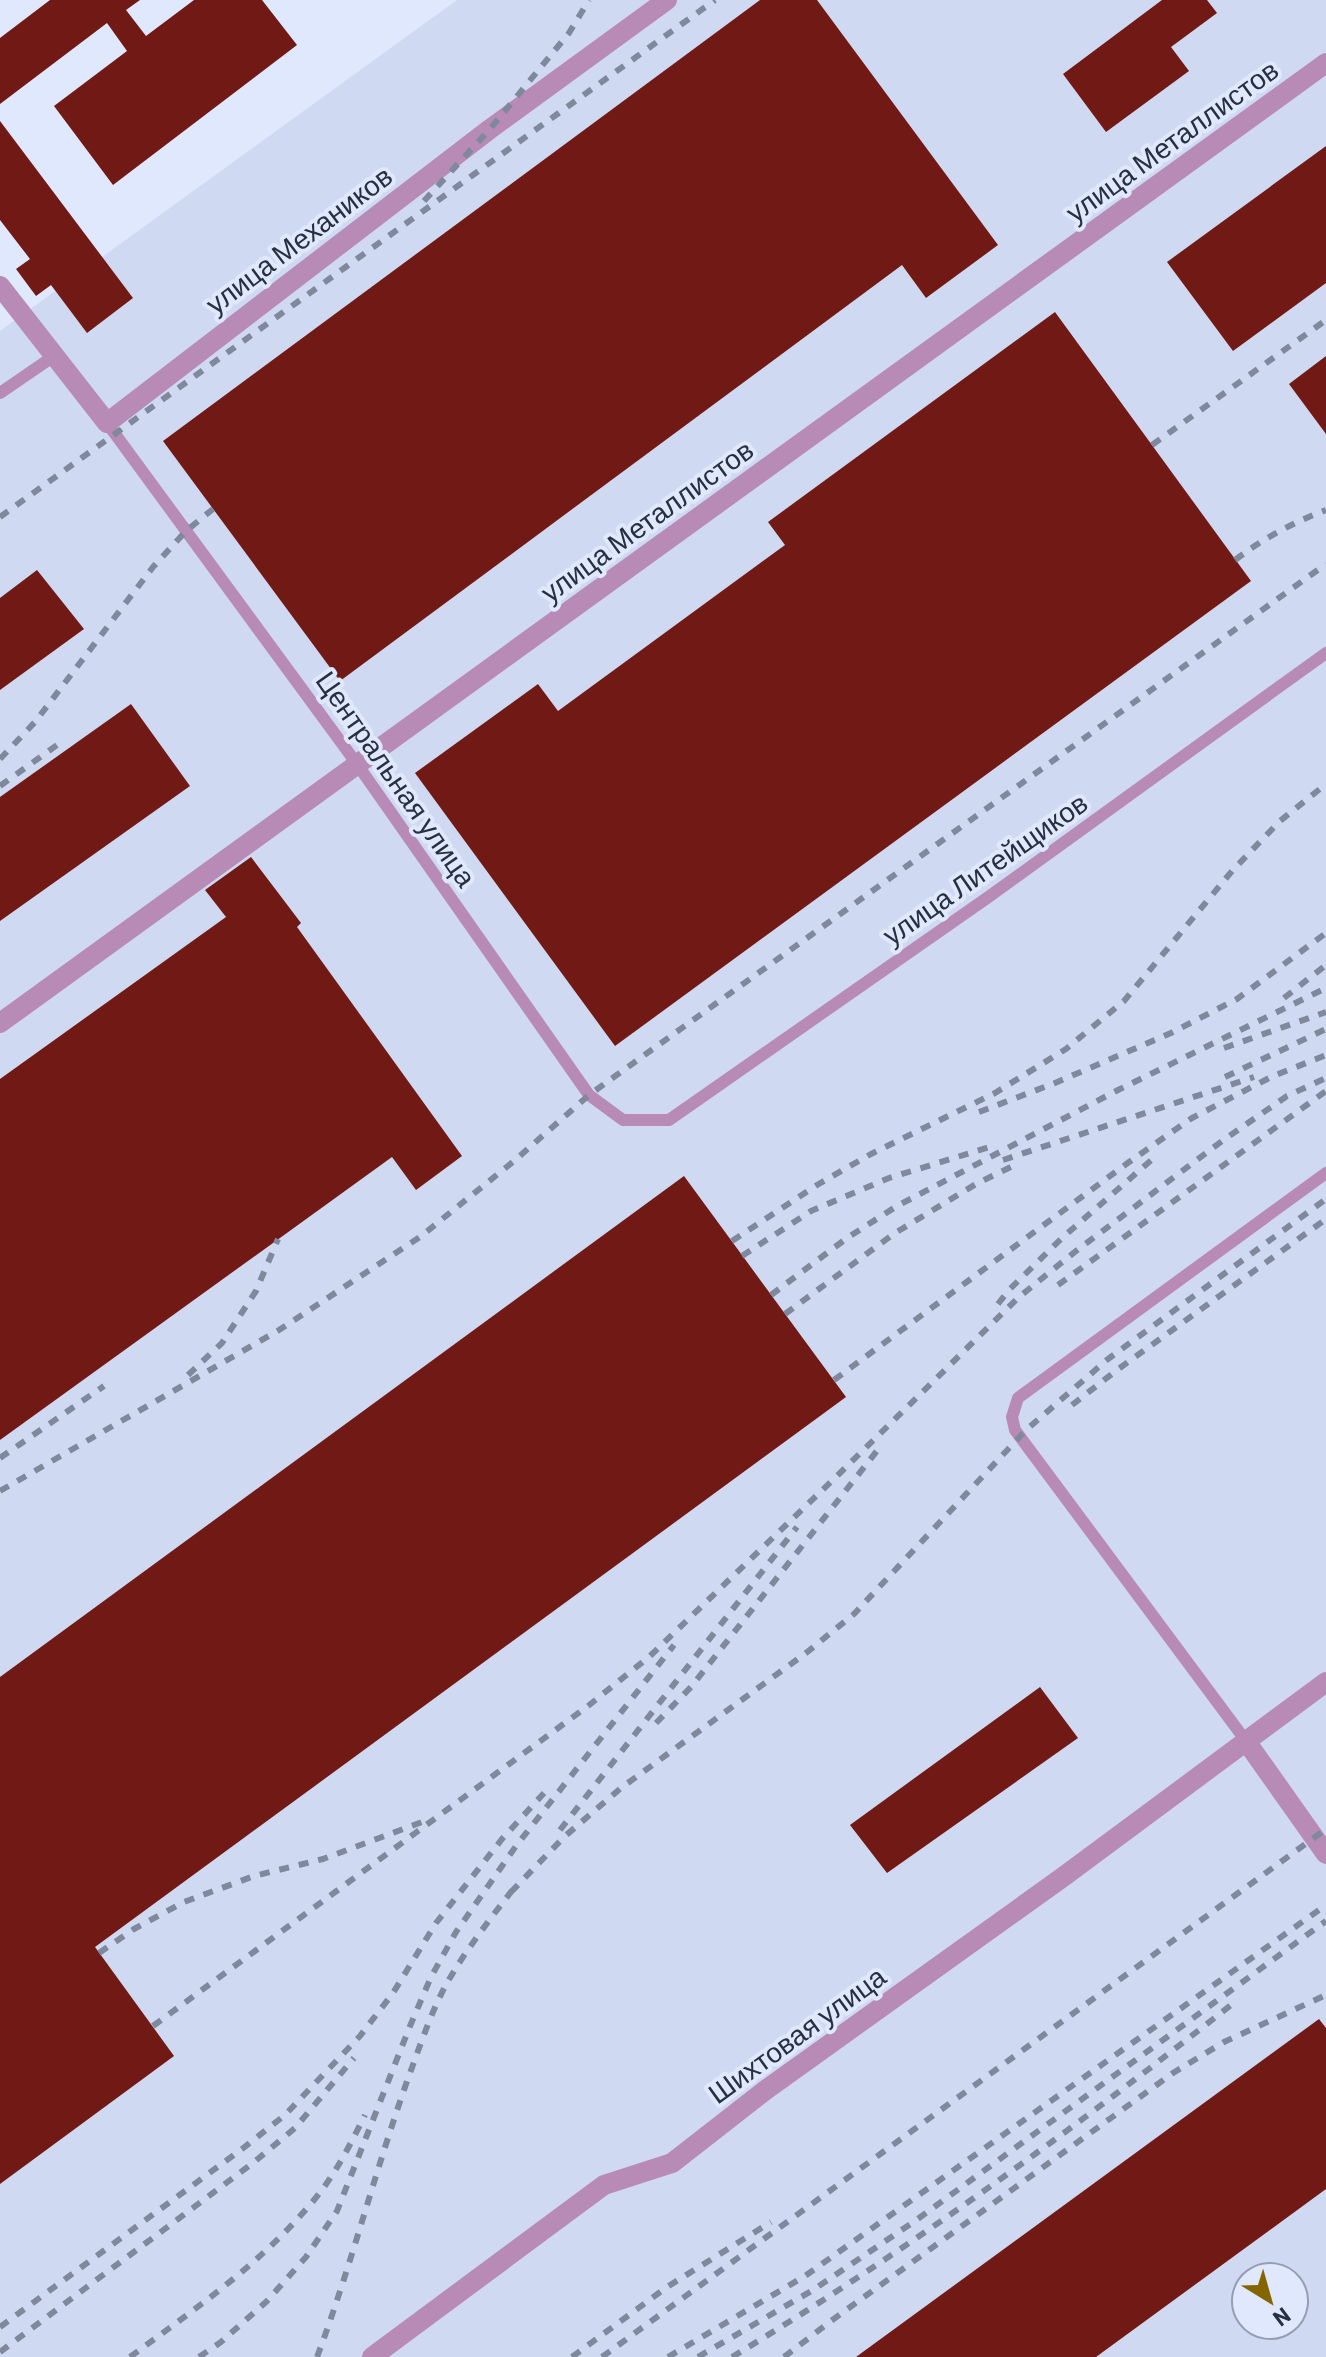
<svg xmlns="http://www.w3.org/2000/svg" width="1326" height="2357" font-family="Barlow,sans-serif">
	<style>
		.built { fill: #d0d9f2; fill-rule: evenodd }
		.building { fill: #711915 }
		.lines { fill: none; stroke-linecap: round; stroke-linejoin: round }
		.lane { stroke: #b88ab6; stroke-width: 12 }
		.street { stroke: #b88ab6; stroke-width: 20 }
		.rail { stroke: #7f889c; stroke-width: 6; stroke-dasharray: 10 10; stroke-linecap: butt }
		.labels { text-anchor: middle; stroke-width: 8; stroke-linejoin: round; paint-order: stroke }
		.street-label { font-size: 28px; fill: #272f43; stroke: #dfe8fd }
	</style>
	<rect width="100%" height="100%" fill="#dfe8fd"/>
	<path class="built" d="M 457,0 L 1326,0 L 1326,2357 L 0,2357 L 0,331 ZM 1246,2277 L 1294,2277 L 1294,2325 L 1246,2325 Z"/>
	<path class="building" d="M 50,0 L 140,0 L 126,10 L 146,36 L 194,0 L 262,0 L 297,45 L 113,185 L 54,106 L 127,51 L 107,23 L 0,104 L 0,38 Z
		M 760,0 L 817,0 L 998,245 L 926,298 L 902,265 L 340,681 L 163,441 Z
		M 1162,0 L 1207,0 L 1217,13 L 1171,47 L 1189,71 L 1106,132 L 1063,74 Z
		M 0,121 L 133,298 L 87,333 L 51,285 L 36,296 L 16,269 L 30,259 L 0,220 Z
		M 1326,146 L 1326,283 L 1233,351 L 1167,262 Z
		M 1055,312 L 1251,581 L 615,1046 L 415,773 L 538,684 L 558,711 L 785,545 L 768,522 Z
		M 1326,356 L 1326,434 L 1289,384 Z
		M 37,570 L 84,629 L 0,690 L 0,598 Z
		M 131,704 L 190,786 L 0,921 L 0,797 Z
		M 251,857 L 301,923 L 297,927 L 462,1156 L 416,1190 L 392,1157 L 0,1440 L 0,1079 L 226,917 L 205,890 Z
		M 684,1176 L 846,1397 L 95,1947 L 174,2056 L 0,2184 L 0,1677 Z
		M 1040,1687 L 1078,1738 L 887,1873 L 850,1825 Z
		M 1319,2019 L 1326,2028 L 1326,2189 L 1096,2357 L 856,2357 Z"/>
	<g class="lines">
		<path class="lane" d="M 0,393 L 54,356
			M 107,423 L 357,764 L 589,1095 L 623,1120 L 669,1120 L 987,898 L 1326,653
			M 1246,1741 L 1015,1430 L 1012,1417 L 1018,1398 L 1326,1173"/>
		<path class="street" d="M 0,286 L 107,423 L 490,129 L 667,0
			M 0,1023 L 1326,63
			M 1246,1741 L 1326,1854
			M 372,2357 L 604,2185 L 672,2163 L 767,2089 L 1063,1877 L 1326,1682"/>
		<path class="rail" d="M 424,201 L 490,129 L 569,33 L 589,0
			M 1152,445 L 1326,320
			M 0,517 L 715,0
			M 1235,560 C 1264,538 1292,523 1326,510
			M 0,759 L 35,722 L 153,567 L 186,531 L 213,509
			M 0,786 L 64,740
			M 1284,998 L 1326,965
			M 1224,1048 L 1326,1012
			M 1225,1077 L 1326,1029
			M 979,1112 L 1055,1083 L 1171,1033 L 1237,999 L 1326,933
			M 1003,1160 L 1254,1077
			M 732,1241 L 817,1185 L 871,1154 L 995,1093 L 1066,1049 L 1124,1001 L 1232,871 L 1280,821 L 1326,784
			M 742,1256 L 811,1211 L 889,1178 L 996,1145
			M 1058,1285 L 1326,1091
			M 771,1295 L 847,1238 L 897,1206 L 1118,1090 L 1326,988
			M 998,1304 L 1009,1290 L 1062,1238 L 1156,1156
			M 785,1314 L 895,1233 L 976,1184 L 1019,1163
			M 188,1375 L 222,1343 L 256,1291 L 278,1239
			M 834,1380 L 1129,1162 L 1192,1118 L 1271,1077 L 1326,1055
			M 1072,1405 L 1117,1370 L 1326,1219
			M 0,1458 L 104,1386
			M 0,1491 L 279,1330 L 420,1237 L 514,1161 L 589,1095 L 1326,564
			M 656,1723 L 691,1687 L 880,1447
			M 560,1830 L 797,1527
			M 511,1892 L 564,1837 L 621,1788 L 806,1653 L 854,1614 L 1026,1430 L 1108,1359 L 1326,1199
			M 99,1953 L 134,1929 L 184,1902 L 254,1876 L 323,1859 L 422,1822
			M 153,2026 L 588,1706 L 650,1656 L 839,1474 L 1019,1297 L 1076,1251 L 1222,1141 L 1287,1096 L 1326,1078
			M 0,2327 L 242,2149 L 285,2115 L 360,2036 L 393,1993 L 436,1923 L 502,1839 L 544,1793
			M 0,2352 L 253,2163 L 295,2128 L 354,2058
			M 130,2357 C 195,2309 262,2263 314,2200 C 335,2175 350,2145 365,2115
			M 199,2357 L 221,2342 L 266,2302 L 306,2257 L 337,2211 L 410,2026 L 431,1977 L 456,1932 L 516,1846 L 674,1645
			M 317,2357 C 352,2264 376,2167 410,2073 C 421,2043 432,2010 447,1983 C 467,1948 493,1915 518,1883
			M 572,2357 L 667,2287 L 771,2222
			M 602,2357 L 1326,1829
			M 668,2357 L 805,2276 L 1326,1905
			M 698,2357 L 813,2290 L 915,2221 L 1326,1921
			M 732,2357 C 906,2252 1071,2131 1231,2005
			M 784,2357 L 831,2321 L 1173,2073 L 1224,2042 L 1326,1995"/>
	</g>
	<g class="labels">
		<g class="street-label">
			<text transform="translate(1172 141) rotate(-36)" y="10">улица Металлистов</text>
			<text transform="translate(299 240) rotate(-37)" y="10">улица Механиков</text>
			<text transform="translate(647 521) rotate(-36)" y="10">улица Металлистов</text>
			<text transform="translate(396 779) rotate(55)" y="10">Центральная улица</text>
			<text transform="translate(985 869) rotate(-35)" y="10">улица Литейщиков</text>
			<text transform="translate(797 2035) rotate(-36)" y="10">Шихтовая улица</text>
		</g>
	</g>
	<g transform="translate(1270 2301) rotate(143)"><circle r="38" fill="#dfe8fd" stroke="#959eb3" stroke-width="2"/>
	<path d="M0-6L14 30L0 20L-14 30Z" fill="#846500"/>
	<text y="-12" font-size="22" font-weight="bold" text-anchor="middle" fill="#272f43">N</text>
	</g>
</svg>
